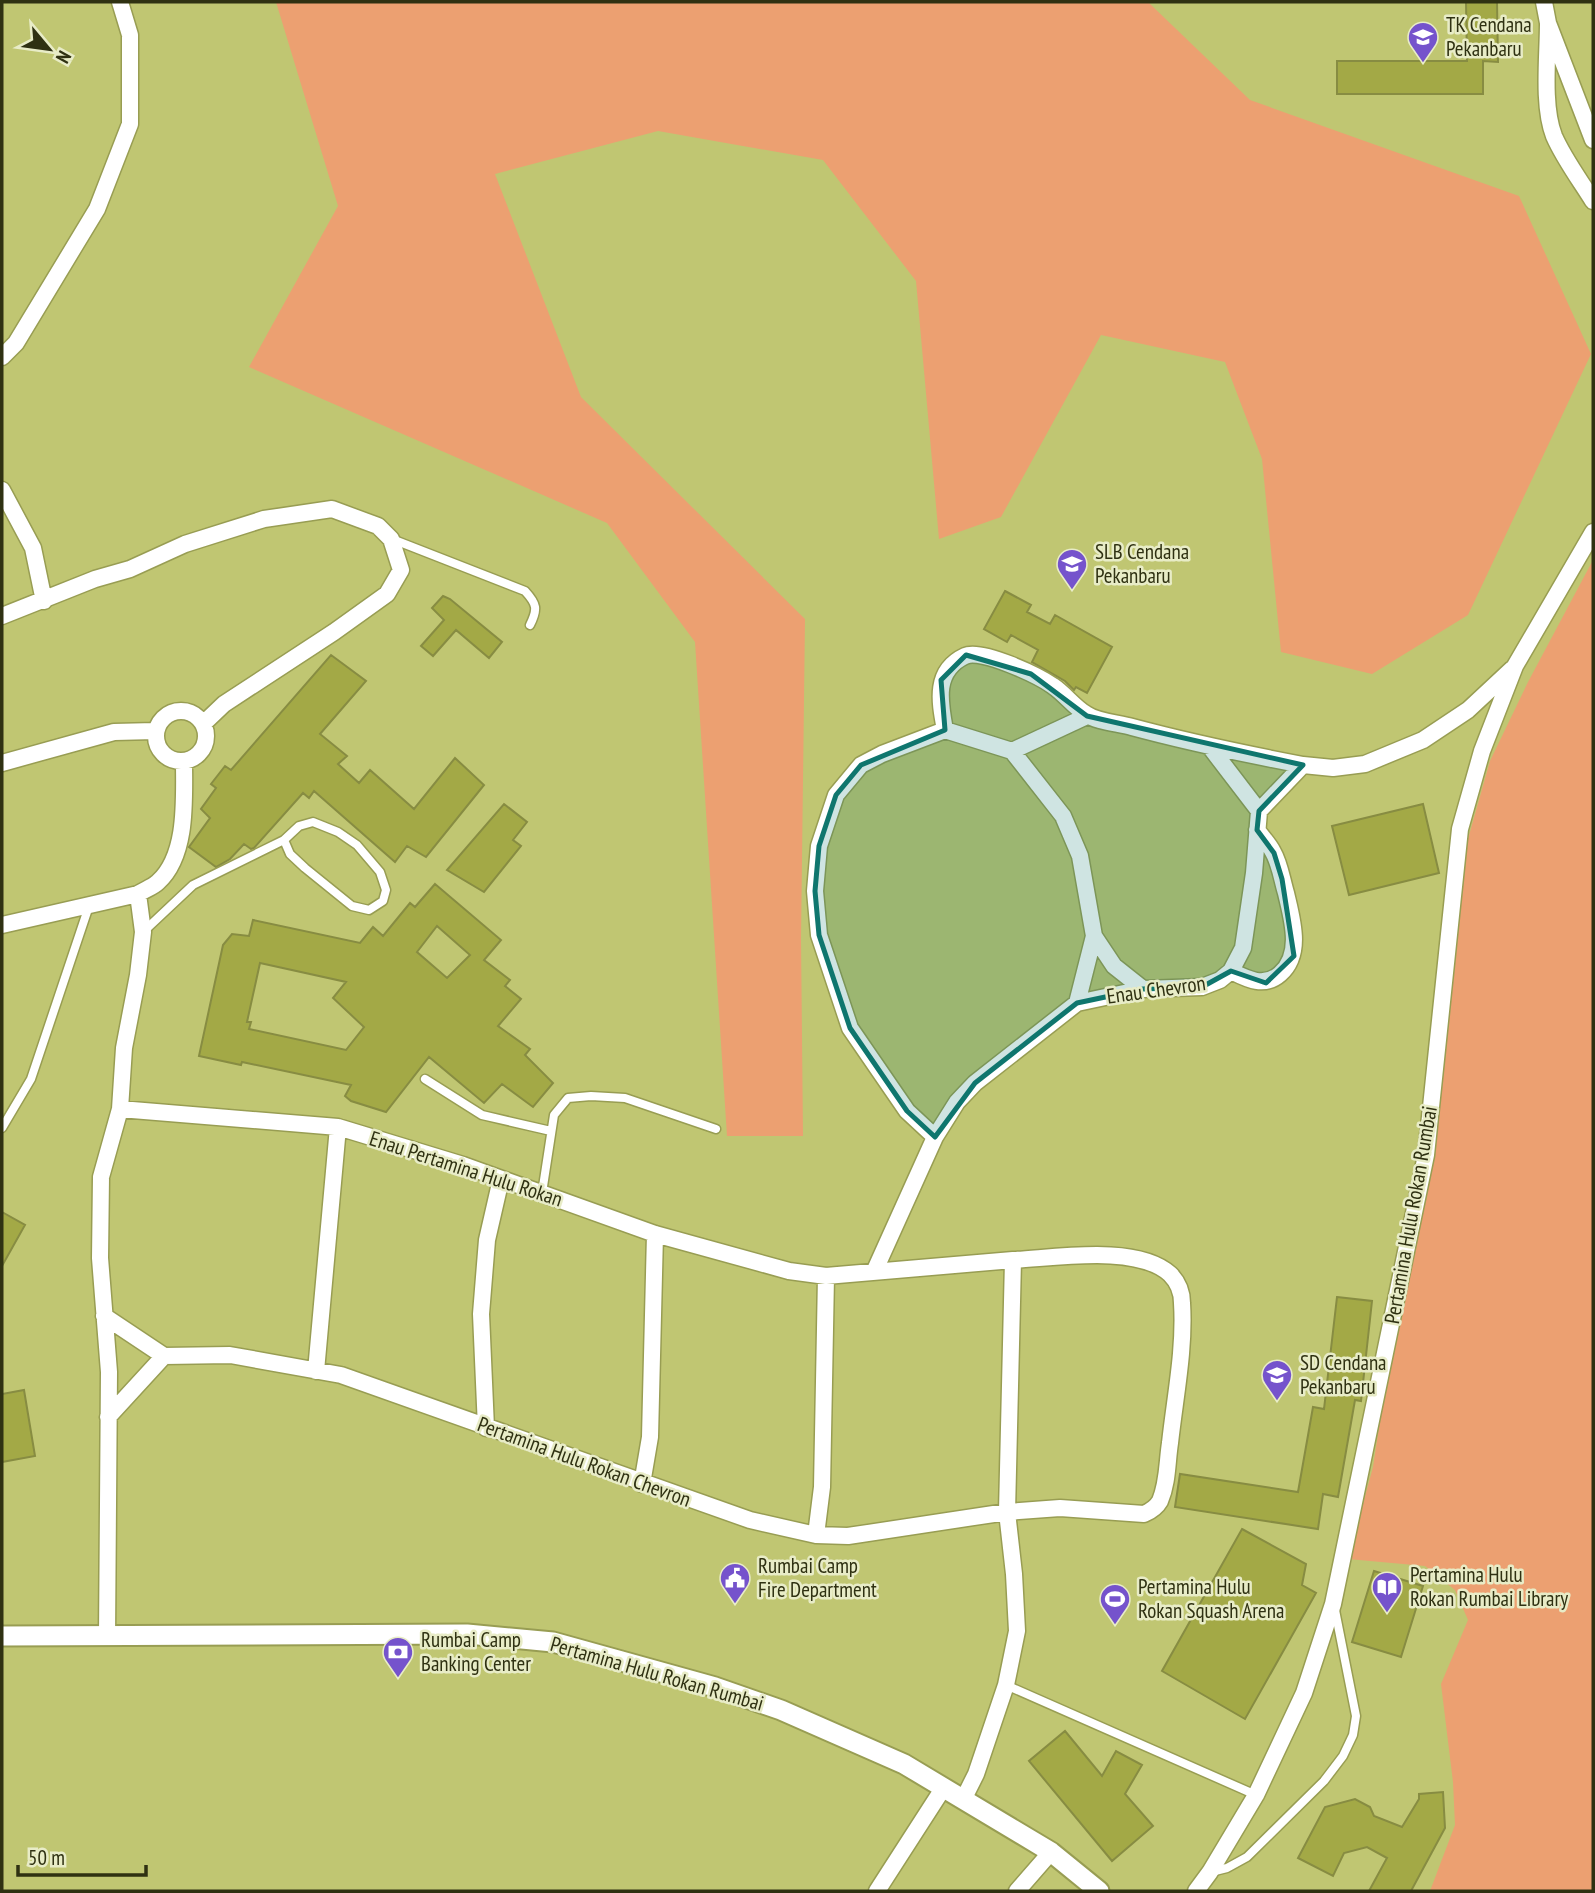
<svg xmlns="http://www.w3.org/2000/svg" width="1595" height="1893" font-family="'PT Sans Narrow',sans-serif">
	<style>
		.built { fill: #c0c672 }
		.green { fill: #eca071 }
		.building { fill: #a3a946; stroke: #878c42; stroke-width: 2; fill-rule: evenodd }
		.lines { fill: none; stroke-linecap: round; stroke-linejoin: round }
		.service-casing { stroke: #989d53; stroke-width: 11 }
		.minor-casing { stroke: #989d53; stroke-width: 19 }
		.tertiary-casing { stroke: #989d53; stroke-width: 23 }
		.service { stroke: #fff; stroke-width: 8 }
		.minor { stroke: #fff; stroke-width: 16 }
		.tertiary { stroke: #fff; stroke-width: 19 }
		.marked { fill: #0f766e; fill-opacity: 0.2; stroke: #0f766e; stroke-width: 5; stroke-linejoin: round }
		.labels { text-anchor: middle; stroke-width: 5; stroke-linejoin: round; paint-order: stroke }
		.poi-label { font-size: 21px; fill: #2f3112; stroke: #e8ecc7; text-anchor: start }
		.street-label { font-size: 21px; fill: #2f3112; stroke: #e8ecc7 }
	</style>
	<rect width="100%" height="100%" fill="#c8cf83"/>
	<path class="built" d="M 2,2 L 1593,2 L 1593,1891 L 2,1891 Z"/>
	<path class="green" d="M 276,2 L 1148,2 L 1250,100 L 1519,196 L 1591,354 L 1468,615 L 1372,674 L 1281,652 L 1262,459 L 1225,362 L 1101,335 L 1001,517 L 939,539 L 916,281 L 823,160 L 658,131 L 495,174 L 581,397 L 805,619 L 801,939 L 803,1136 L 727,1136 L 695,642 L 607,523 L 249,367 L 338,206 Z
		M 1593,560 L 1593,1891 L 1430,1891 L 1455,1825 L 1453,1782 L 1441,1684 L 1468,1620 L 1455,1590 L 1425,1566 L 1348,1559 L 1373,1467 L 1468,839 L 1490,761 L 1528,682 Z"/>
	<path class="building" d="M 1466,2 L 1497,2 L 1498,62 L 1483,61 L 1483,94 L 1337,94 L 1337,61 L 1467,61 Z
		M 1005,591 L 1031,605 L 1027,612 L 1050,624 L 1055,615 L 1112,647 L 1087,693 L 1076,687 L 1074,690 L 1065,681 L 1032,662 L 1038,650 L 1011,635 L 1007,642 L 984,629 Z
		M 443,596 L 450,599 L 502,642 L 489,658 L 456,630 L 433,656 L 421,646 L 444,620 L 432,608 Z
		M 331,655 L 366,681 L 320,734 L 347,756 L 338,764 L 359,783 L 370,770 L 414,809 L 455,758 L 484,785 L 426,857 L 407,846 L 395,862 L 314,791 L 309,798 L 303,793 L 254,848 L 251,849 L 244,844 L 230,859 L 216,867 L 189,847 L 210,818 L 201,809 L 216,788 L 211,784 L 225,766 L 231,770 Z
		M 504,804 L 527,822 L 513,840 L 521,846 L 484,892 L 447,870 Z
		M 1423,804 L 1439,873 L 1349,895 L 1332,826 Z
		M 435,884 L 501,940 L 484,960 L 510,980 L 505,986 L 521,999 L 498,1026 L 530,1049 L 525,1055 L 553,1083 L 533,1107 L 502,1084 L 484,1103 L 429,1057 L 386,1112 L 351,1101 L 345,1096 L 351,1085 L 242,1062 L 241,1065 L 199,1056 L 223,945 L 232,934 L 249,936 L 253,920 L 360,943 L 373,927 L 383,936 L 410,903 L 415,907 ZM 437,926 L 470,955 L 447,978 L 417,952 ZM 260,963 L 346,982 L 333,998 L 364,1027 L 346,1050 L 249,1029 L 251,1022 L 247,1022 Z
		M 2,1212 L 25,1225 L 2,1266 Z
		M 1337,1297 L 1372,1301 L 1361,1401 L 1355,1400 L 1338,1497 L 1323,1494 L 1318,1529 L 1175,1507 L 1180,1474 L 1298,1492 L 1313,1407 L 1324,1409 Z
		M 24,1390 L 35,1456 L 2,1462 L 2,1394 Z
		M 1242,1529 L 1306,1564 L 1302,1585 L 1316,1593 L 1245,1719 L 1162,1671 Z
		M 1374,1571 L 1423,1586 L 1401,1657 L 1352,1642 Z
		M 1065,1731 L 1102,1776 L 1116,1751 L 1142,1765 L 1125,1794 L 1153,1826 L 1112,1861 L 1029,1761 Z
		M 1443,1792 L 1445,1828 L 1411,1891 L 1369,1891 L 1387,1858 L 1367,1847 L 1344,1853 L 1333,1876 L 1298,1858 L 1325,1807 L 1355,1799 L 1370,1807 L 1374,1816 L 1402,1827 L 1419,1799 L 1419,1794 Z"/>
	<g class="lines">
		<g class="service-casing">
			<path id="service" d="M 392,539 L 525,591 C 537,604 538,609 530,625
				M 143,932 L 193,885 L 284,840 L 299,826 L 313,822 L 338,832 L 357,845 L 380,872 L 386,890 L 383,901 L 369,910 L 352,906 L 305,868 L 290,854 L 284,840
				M 425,1079 L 482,1115 L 551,1131
				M 2,1128 L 31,1079 L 89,906
				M 542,1193 L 554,1115 L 568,1098 L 591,1096 L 625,1098 L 716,1129
				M 1006,1685 L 1256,1795
				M 1211,1872 L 1227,1868 L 1247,1857 L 1324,1781 L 1343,1756 L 1353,1735 L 1356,1716 L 1335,1610"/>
		</g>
		<g class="minor-casing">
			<path id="minor" d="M 1544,2 L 1548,23 L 1593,140
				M 1548,23 C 1548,56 1542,105 1554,136 C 1564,159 1580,180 1593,201
				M 2,357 L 16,343 L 97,209 L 130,124 L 130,35 L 120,2
				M 2,490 L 33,548 L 44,601
				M 2,616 L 95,579 L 130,569 L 185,544 L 264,519 L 332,509 L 378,526 L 391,539 L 401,570 L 387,594 L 334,632 L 224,704 L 203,724
				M156 736a25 25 0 1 1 50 0a25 25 0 1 1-50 0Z
				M 945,730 C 940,703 933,671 965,656 C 981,648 1039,676 1053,686 C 1065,694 1074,707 1086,714 C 1097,722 1118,723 1132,727 C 1188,742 1245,754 1303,765
				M 1210,747 L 1259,811
				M 1012,751 L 1087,716
				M 2,763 L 114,732 L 155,731
				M 2,925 L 138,894 C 144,890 153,887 158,882 C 188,855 184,798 184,761
				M 1231,971 C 1247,979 1264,988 1280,974 C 1303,954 1292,919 1286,893 C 1282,880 1280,864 1273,852 C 1269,844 1262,837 1257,830
				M 1077,1003 L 1094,936
				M 120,1109 L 124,1048 L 138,975 L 143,932 L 138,894
				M 935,1137 L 907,1111 L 850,1028 L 819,935 L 815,891 L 819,846 L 836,795 L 861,765 L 882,754 L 945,730 L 1012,751 L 1063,816 L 1080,856 L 1094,936 L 1114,966 L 1143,989
				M 875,1270 L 935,1137 L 957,1102 L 975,1083 L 1077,1003 L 1143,989 L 1202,987 L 1220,980 L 1231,971 L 1243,948 L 1254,873 L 1259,811 L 1303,765 L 1333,768 L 1365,764 L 1423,740 L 1468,710 L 1512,669
				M 104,1316 L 164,1356
				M 164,1356 L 230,1355 L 341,1375 L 750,1520 L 816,1535 L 848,1536 L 1007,1512 L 1060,1508 L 1144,1514 C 1151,1511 1156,1508 1160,1501 C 1168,1482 1167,1462 1170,1443 C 1175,1397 1185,1349 1182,1303 C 1182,1293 1178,1282 1170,1274 C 1137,1244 1055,1258 1013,1260 L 1007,1512 L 1014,1574 L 1017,1631 L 1006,1685 L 976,1774 L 964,1798
				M 316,1371 L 338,1127
				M 108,1417 L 164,1356
				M 486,1428 L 481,1314 L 487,1240 L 501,1179
				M 642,1484 L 650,1437 L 655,1234
				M 816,1535 L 822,1487 L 826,1276
				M 107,1637 L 109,1372 L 100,1258 L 101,1177 L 120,1109 L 338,1127 L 463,1165 L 655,1234 L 789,1271 L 826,1276 L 1013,1260
				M 877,1891 L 944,1787
				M 1017,1891 L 1051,1852
				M 1196,1891 L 1210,1872 L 1256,1795 L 1304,1693 L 1333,1604 L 1426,1155 L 1460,829 L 1482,751 L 1515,666 L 1593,532"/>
		</g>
		<g class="tertiary-casing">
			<path id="tertiary" d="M 2,1636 L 467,1634 L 553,1642 L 715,1687 L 781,1710 L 904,1764 L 1051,1852 L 1099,1891"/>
		</g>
		<use href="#service" class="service"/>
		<use href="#minor" class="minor"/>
		<use href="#tertiary" class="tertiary"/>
	</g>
	<path class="marked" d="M 966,655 L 1031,674 L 1087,716 L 1303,765 L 1259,811 L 1257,830 L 1274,853 L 1282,879 L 1294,956 L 1266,983 L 1231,971 L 1202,987 L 1143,989 L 1077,1003 L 975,1083 L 935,1137 L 907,1111 L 850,1028 L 819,935 L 815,891 L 819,846 L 836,795 L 861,765 L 945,730 L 941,680 Z"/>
	<defs>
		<g id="school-pin" transform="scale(1.575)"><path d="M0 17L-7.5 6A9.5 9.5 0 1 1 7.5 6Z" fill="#7553cc" stroke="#e8ecc7"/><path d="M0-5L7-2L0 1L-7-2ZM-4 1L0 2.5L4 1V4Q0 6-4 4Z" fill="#fff"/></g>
		<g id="civic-pin" transform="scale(1.575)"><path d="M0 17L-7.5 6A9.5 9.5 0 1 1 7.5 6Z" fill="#7553cc" stroke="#e8ecc7"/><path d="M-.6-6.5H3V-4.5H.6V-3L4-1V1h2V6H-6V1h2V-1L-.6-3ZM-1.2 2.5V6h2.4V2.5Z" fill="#fff"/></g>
		<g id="library-pin" transform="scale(1.575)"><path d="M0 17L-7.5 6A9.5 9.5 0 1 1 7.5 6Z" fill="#7553cc" stroke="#e8ecc7"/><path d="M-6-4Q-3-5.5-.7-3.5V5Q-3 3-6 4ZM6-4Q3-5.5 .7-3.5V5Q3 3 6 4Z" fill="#fff"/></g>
		<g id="stadium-pin" transform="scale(1.575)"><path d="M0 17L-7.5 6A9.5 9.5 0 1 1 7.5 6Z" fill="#7553cc" stroke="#e8ecc7"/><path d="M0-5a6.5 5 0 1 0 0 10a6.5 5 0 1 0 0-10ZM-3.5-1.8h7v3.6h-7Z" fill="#fff"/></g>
		<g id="bank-pin" transform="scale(1.575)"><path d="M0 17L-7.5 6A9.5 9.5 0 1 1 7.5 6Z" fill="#7553cc" stroke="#e8ecc7"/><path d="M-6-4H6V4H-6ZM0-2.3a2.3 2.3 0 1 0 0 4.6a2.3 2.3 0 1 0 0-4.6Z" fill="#fff"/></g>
	</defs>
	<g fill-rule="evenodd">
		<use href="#school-pin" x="1423" y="37"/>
		<use href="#school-pin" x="1072" y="564"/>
		<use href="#school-pin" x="1277" y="1375"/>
		<use href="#civic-pin" x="735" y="1578"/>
		<use href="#library-pin" x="1387" y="1587"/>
		<use href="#stadium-pin" x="1115" y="1599"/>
		<use href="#bank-pin" x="398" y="1652"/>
	</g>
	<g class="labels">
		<g class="poi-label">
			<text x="1446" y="32">TK Cendana<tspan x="1446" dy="24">Pekanbaru</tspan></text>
			<text x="1095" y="559">SLB Cendana<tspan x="1095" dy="24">Pekanbaru</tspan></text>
			<text x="1300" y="1370">SD Cendana<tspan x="1300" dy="24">Pekanbaru</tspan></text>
			<text x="758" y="1573">Rumbai Camp<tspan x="758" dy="24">Fire Department</tspan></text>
			<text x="1410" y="1582">Pertamina Hulu<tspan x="1410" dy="24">Rokan Rumbai Library</tspan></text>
			<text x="1138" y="1594">Pertamina Hulu<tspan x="1138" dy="24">Rokan Squash Arena</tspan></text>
			<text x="421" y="1647">Rumbai Camp<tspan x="421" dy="24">Banking Center</tspan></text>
		</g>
		<g class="street-label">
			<text transform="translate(1156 990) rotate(-8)" y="7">Enau Chevron</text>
			<text transform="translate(466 1169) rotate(18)" y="7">Enau Pertamina Hulu Rokan</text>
			<text transform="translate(1411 1215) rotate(-80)" y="7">Pertamina Hulu Rokan Rumbai</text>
			<text transform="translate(584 1462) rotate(20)" y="7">Pertamina Hulu Rokan Chevron</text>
			<text transform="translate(657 1674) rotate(16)" y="7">Pertamina Hulu Rokan Rumbai</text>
		</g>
	</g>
	<rect width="1595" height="1893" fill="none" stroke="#2f3112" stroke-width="7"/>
	<g transform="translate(49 49) rotate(119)" stroke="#e8ecc7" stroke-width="5" paint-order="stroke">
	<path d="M0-5L12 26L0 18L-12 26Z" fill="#2f3112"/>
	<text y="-10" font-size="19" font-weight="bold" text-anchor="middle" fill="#2f3112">N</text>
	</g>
	<path d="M18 1865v10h128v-10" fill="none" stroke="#2f3112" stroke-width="3.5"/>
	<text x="28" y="1865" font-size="21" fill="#2f3112" stroke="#e8ecc7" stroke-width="5" paint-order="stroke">50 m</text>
</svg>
